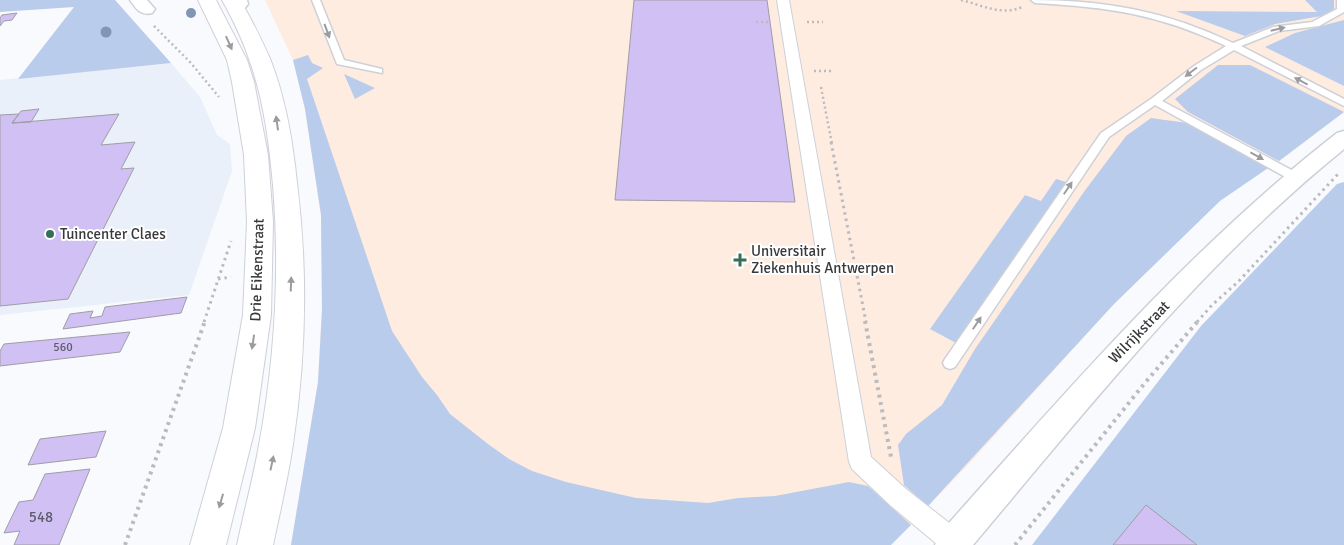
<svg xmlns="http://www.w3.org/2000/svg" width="1344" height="545" font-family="Signika,sans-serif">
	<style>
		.built { fill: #e9f0fa }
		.medical { fill: #feece1 }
		.green { fill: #b9cceb }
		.building { fill: #d0c0f4; stroke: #9f9da4 }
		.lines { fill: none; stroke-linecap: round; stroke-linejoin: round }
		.service-casing { stroke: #cdd1d7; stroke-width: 3 }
		.pedestrian-casing { stroke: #cdd1d7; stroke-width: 2 }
		.minor-casing { stroke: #cdd1d7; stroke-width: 3 }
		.tertiary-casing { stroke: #cdd1d7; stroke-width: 2 }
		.path-far2 { stroke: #babbbf; stroke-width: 2.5; stroke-dasharray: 2 3; stroke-linecap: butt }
		.path-far1 { stroke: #babbbf; stroke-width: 3; stroke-dasharray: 2.5 4; stroke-linecap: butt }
		.path { stroke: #babbbf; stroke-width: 4; stroke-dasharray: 3 4.5; stroke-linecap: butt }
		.service { fill: #fff; fill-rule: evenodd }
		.pedestrian { fill: #fff; fill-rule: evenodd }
		.minor { fill: #fff; fill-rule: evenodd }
		.tertiary { fill: #fff; fill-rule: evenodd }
		.tree { fill: #8195b5 }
		.oneway { fill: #9c9c9e }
		.poi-dot { fill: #366f57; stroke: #fff; stroke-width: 2 }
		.labels { text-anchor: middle; stroke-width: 4; stroke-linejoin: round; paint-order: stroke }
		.number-label { font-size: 12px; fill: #5e5b6a }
		.poi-label { font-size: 15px; fill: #38393c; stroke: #fff; text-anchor: start }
		.street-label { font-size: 15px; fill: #38393c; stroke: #fff }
		.near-number-label { font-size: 15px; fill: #5e5b6a }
	</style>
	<rect width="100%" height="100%" fill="#f8fafe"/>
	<path class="built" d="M 171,63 L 200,97 L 217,135 L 230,144 L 232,171 L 189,295 L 0,315 L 0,80 Z"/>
	<path class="medical" d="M 265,0 L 1344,0 L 1344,112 L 1285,157 L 1219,201 L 1114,304 L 969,464 L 891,545 L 291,545 L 318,382 L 322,304 L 321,216 L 305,109 L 293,60 Z"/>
	<path class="green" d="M 0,0 L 115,0 L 171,63 L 18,79 L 74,7 L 0,12 Z
		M 1305,0 L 1334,0 L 1334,10 L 1327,15 L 1275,24 L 1245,36 L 1176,11 L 1317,12 Z
		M 1344,20 L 1344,86 L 1265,47 L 1295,33 Z
		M 308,55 L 312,63 L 323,68 L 307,79 L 392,331 L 422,377 L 437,395 L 450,414 L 488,444 L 509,459 L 532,471 L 566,482 L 636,498 L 708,503 L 738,498 L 775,496 L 849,482 L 868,486 L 911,525 L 891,545 L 291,545 L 318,382 L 322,310 L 321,215 L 305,109 L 293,60 Z
		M 1218,65 L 1250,65 L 1344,112 L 1279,161 L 1188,112 L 1175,99 Z
		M 344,74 L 375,88 L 355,99 Z
		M 1151,118 L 1187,123 L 1268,168 L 1220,201 L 1114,304 L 928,506 L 904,485 L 898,445 L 906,434 L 942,405 L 975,349 L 1086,189 L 1126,136 Z
		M 1056,179 L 1066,182 L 956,343 L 930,329 L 1025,195 L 1041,201 Z
		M 1344,182 L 1344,545 L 1032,545 L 1201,326 L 1337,184 Z"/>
	<path class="building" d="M 634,0 L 767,0 L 795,202 L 615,200 Z
		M 17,13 L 12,20 L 4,21 L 0,26 L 0,18 L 2,15 Z
		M 39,109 L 31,122 L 12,123 L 21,111 Z
		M 19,114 L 12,123 L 119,114 L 101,145 L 135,142 L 121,169 L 134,168 L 68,299 L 0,306 L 0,115 Z
		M 187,297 L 181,313 L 63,329 L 70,314 L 93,311 L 90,318 L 102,316 L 105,307 Z
		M 130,332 L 120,352 L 0,366 L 0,351 L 4,344 Z
		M 106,431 L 96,457 L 28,465 L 40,439 Z
		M 90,469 L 59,545 L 14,545 L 20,531 L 4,533 L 19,502 L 33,500 L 45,474 Z
		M 1146,505 L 1197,545 L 1113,545 Z"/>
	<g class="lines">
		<g class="service-casing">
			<path id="service" d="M 239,0 L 247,0 L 248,4 L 241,13 L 238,14 L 234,11 L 240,4 Z
				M 312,0 L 320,0 L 344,60 L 382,69 L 382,73 L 337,64 Z
				M 1031,0 C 1105,0 1166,11 1233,43 L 1273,27 L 1312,22 L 1337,9 L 1337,0 L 1344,0 L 1344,12 L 1319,26 L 1279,31 L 1241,46 L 1344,99 L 1344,106 L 1234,50 L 1201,70 L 1162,101 L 1299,174 L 1301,177 L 1299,180 L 1291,180 L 1155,105 L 1109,137 L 955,367 L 950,369 L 945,367 L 943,363 L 945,359 L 1101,133 L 1151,99 L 1194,66 L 1226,46 C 1159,14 1108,7 1035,3 Z"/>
		</g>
		<g class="pedestrian-casing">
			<path id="pedestrian" d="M 777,0 L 789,0 L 871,457 L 906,489 L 966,536 L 969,545 L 938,545 L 890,505 L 852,469 L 849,462 Z"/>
		</g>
		<g class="minor-casing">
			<path id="minor" d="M 130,0 L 147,0 L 155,9 L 152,13 C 141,16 136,9 130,0 Z
				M 1344,131 L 1344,149 C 1203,263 1089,407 973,545 L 935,545 L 940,533 C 1065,393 1188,249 1337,133 Z"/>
		</g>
		<g class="tertiary-casing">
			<path id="tertiary" d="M 198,0 L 216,0 L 247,60 L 254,82 L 268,155 L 273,222 L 271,315 L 255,428 L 226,545 L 190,545 L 223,428 L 243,315 L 247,222 L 244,155 L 232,82 L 227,60 Z
				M 222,0 L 240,0 C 252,20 262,40 271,61 C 286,100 293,142 297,183 C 308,270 306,358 293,444 C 288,478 280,512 273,545 L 237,545 C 244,512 253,479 259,445 C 275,359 280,272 273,185 C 269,143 264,101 250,62 C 243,40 233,20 222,0 Z"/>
		</g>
		<path class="path-far2" d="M 961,0 C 982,5 1001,16 1022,7
			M 756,22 L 768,22
			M 807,22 L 823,22
			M 154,26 L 190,62 L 219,97
			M 814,71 L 833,71
			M 821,87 L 832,144"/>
		<path class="path-far1" d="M 831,142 L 866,322
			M 218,279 L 231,277
			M 204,322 L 231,241
			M 1197,322 L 1212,305 L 1238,282 L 1338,174"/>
		<path class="path" d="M 865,321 L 891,457
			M 125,545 L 205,321
			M 1015,545 L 1144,384 L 1198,321"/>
		<use href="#service" class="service"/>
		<use href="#pedestrian" class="pedestrian"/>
		<use href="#minor" class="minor"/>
		<use href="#tertiary" class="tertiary"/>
	</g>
	<g class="tree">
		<circle cx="191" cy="13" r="5"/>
		<circle cx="106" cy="32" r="5.5"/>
	</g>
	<defs><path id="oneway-solid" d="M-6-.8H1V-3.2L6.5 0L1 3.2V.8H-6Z" transform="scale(1.25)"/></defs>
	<g class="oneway">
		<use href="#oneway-solid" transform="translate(1278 29) rotate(-13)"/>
		<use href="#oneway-solid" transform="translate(327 31) rotate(70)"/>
		<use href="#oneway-solid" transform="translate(229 43) rotate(66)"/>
		<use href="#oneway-solid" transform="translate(1191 72) rotate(143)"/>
		<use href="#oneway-solid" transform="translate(1301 81) rotate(-152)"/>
		<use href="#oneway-solid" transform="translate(277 123) rotate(-98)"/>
		<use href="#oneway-solid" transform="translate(1257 156) rotate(29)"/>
		<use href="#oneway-solid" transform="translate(1068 188) rotate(-56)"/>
		<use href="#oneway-solid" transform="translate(291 284) rotate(-88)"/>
		<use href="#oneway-solid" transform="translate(977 323) rotate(-56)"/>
		<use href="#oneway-solid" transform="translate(253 342) rotate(99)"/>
		<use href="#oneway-solid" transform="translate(272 463) rotate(-78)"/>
		<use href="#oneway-solid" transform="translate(221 501) rotate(106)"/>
	</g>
	<g class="poi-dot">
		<circle cx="50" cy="234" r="5"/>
		<path d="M737.5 252.5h5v5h5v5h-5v5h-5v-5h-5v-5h5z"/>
	</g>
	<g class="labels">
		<g class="number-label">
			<text x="63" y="351">560</text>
		</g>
		<g class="poi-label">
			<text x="60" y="239">Tuincenter Claes</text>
			<text x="751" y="256">Universitair<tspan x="751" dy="17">Ziekenhuis Antwerpen</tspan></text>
		</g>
		<g class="street-label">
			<text transform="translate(257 270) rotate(-88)" y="5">Drie Eikenstraat</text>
			<text transform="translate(1139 332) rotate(-46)" y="5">Wilrijkstraat</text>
		</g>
		<g class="near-number-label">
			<text x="41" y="522">548</text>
		</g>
	</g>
</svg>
